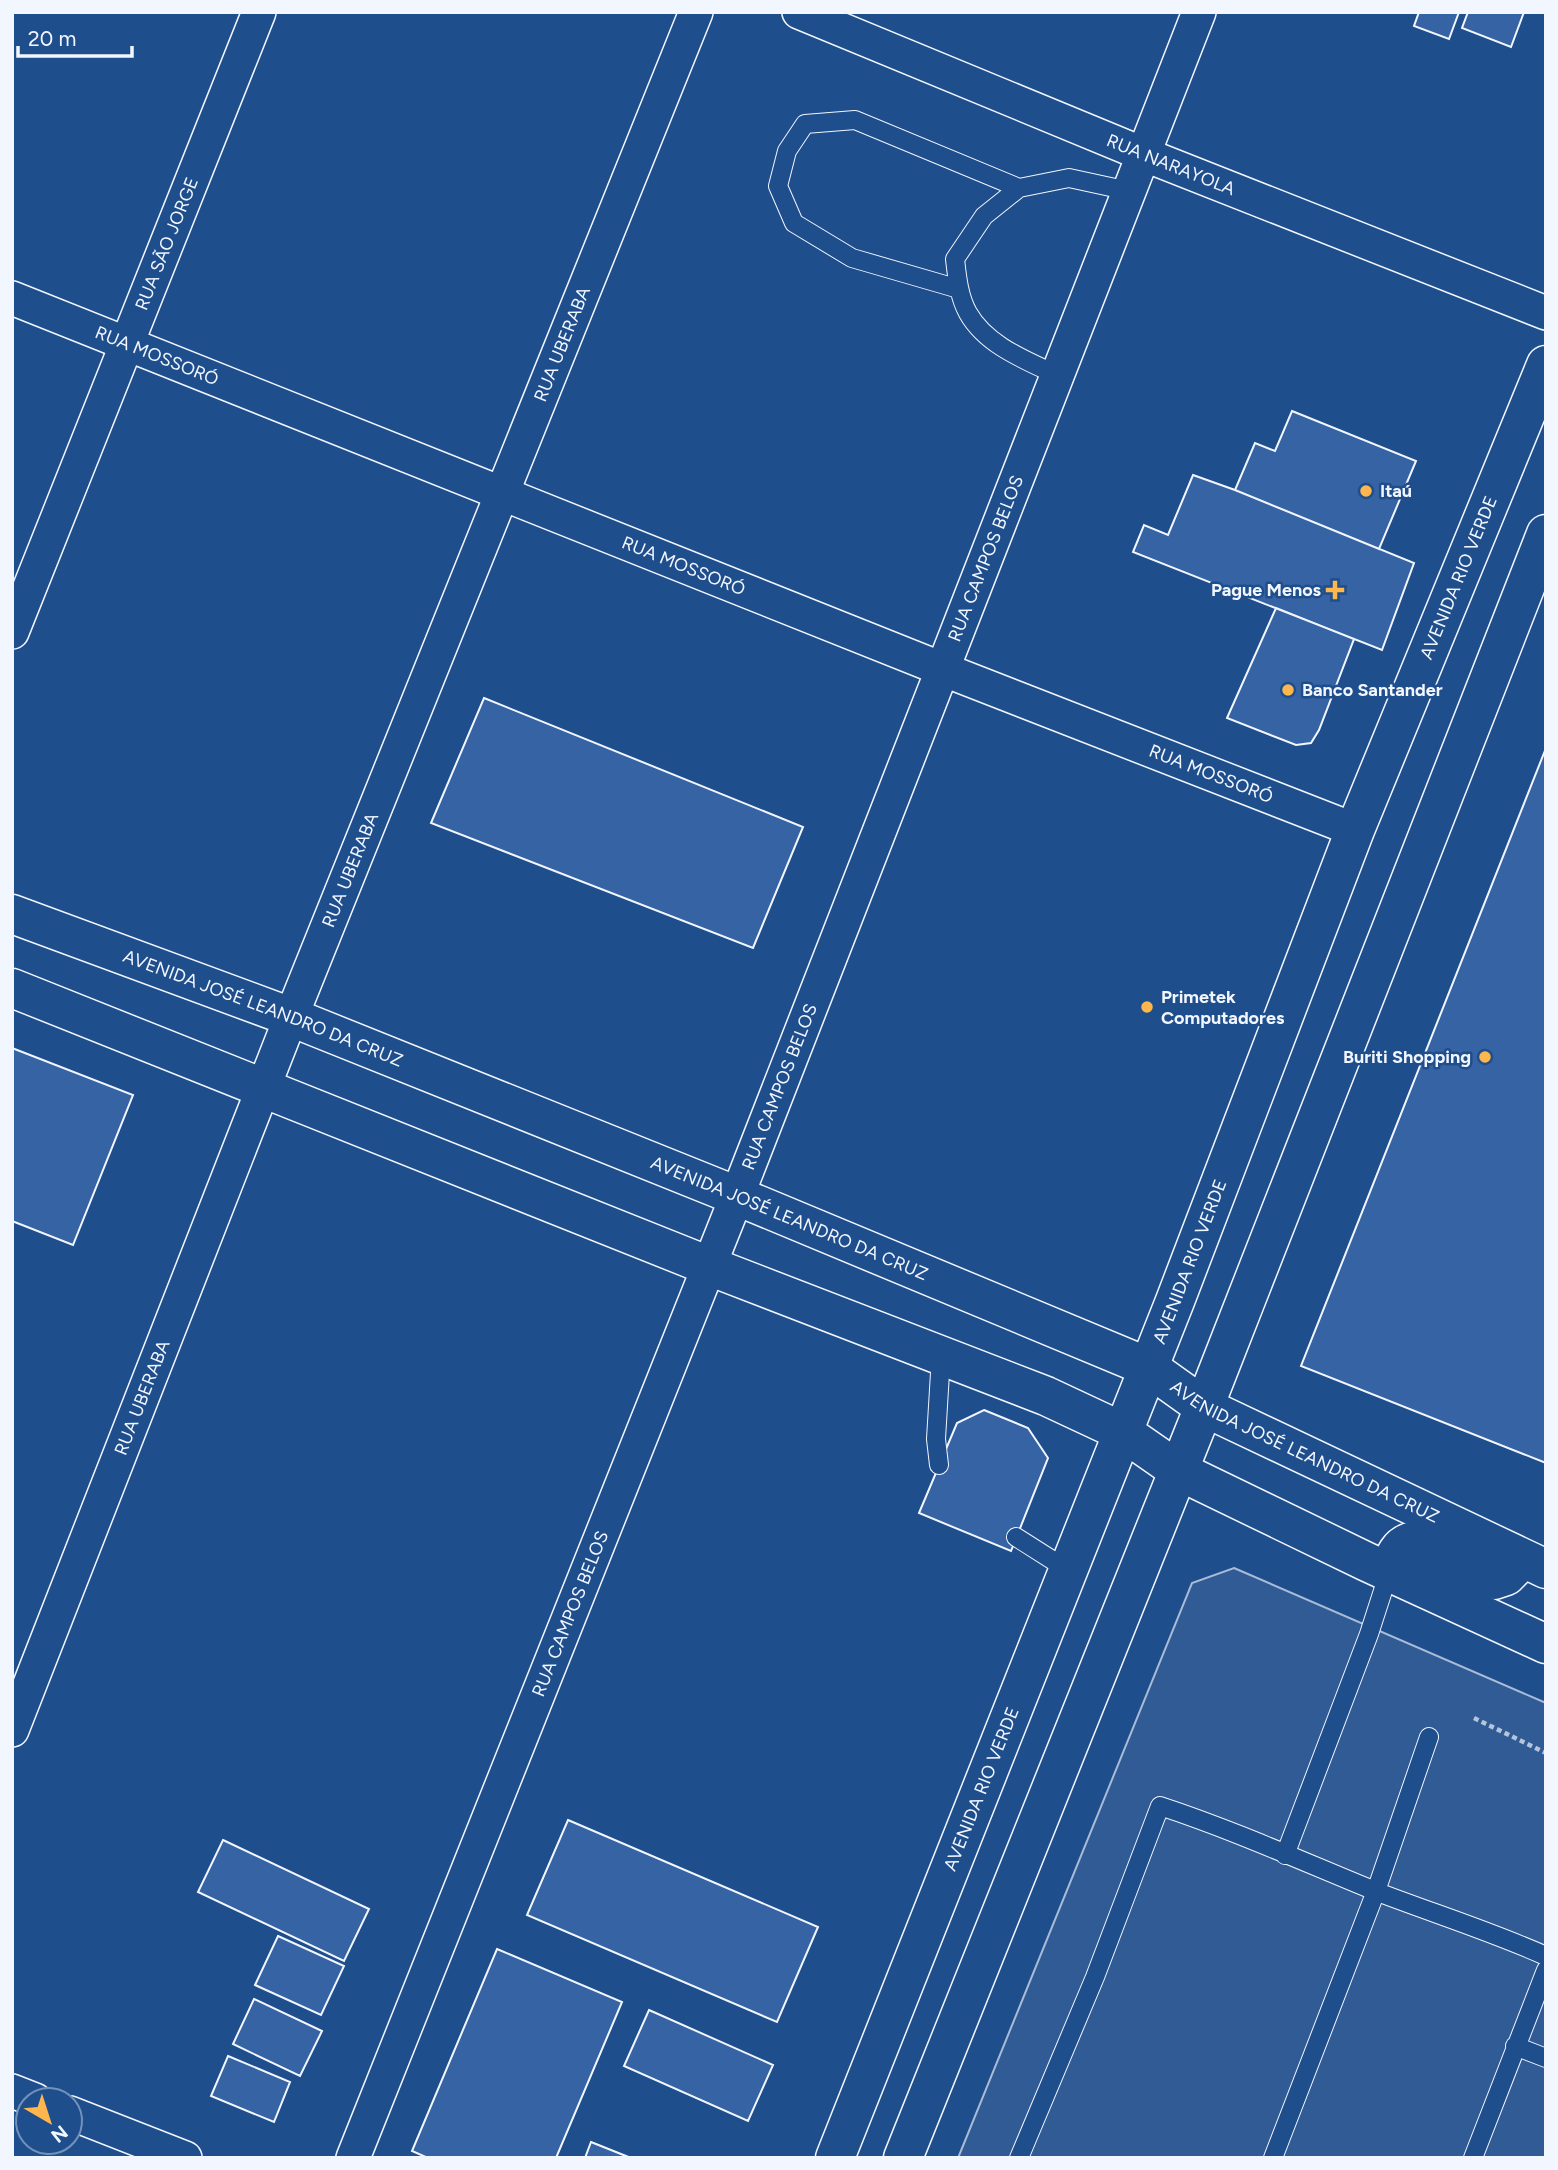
<svg xmlns="http://www.w3.org/2000/svg" width="1558" height="2170" font-family="Figtree,sans-serif">
	<style>
		.built { fill: #305b95; stroke: #a8bbd7; stroke-width: 2 }
		.building { fill: #3563a3; stroke: #f2f6ff; stroke-width: 2 }
		.lines { fill: none; stroke-linecap: round; stroke-linejoin: round }
		.lane-casing { stroke: #f2f6ff; stroke-width: 20 }
		.street-casing { stroke: #f2f6ff; stroke-width: 36 }
		.secondary-casing { stroke: #f2f6ff; stroke-width: 41 }
		.primary-casing { stroke: #f2f6ff; stroke-width: 41 }
		.path { stroke: #b3c4dc; stroke-width: 4.5; stroke-dasharray: 5 3.5; stroke-linecap: butt }
		.lane { stroke: #1f4e8c; stroke-width: 18 }
		.street { stroke: #1f4e8c; stroke-width: 33 }
		.secondary { stroke: #1f4e8c; stroke-width: 38 }
		.primary { stroke: #1f4e8c; stroke-width: 38 }
		.poi-dot { fill: #ffb74d; stroke: #1f4e8c; stroke-width: 2.5 }
		.labels { text-anchor: middle; stroke-width: 5; stroke-linejoin: round; paint-order: stroke }
		.street-label { font-size: 18px; fill: #f2f6ff; stroke: #1f4e8c }
		.poi-label { font-size: 18px; font-weight: bold; fill: #f2f6ff; stroke: #1f4e8c; text-anchor: start }
	</style>
	<rect width="100%" height="100%" fill="#1f4e8c"/>
	<path class="built" d="M 1234,1568 L 1546,1703 L 1546,2158 L 958,2158 L 1192,1583 Z"/>
	<path class="building" d="M 1419,12 L 1459,12 L 1449,39 L 1414,26 Z
		M 1468,12 L 1524,12 L 1511,47 L 1462,28 Z
		M 1292,411 L 1416,461 L 1379,549 L 1235,490 L 1255,443 L 1275,451 Z
		M 1193,475 L 1235,490 L 1414,563 L 1382,650 L 1133,552 L 1144,525 L 1168,535 Z
		M 1276,608 L 1354,639 L 1319,730 L 1311,743 L 1296,745 L 1227,718 Z
		M 484,698 L 803,827 L 753,948 L 431,823 Z
		M 1546,748 L 1546,1463 L 1301,1366 Z
		M 12,1048 L 133,1095 L 73,1245 L 12,1221 Z
		M 984,1410 L 1028,1428 L 1048,1458 L 1011,1551 L 919,1513 L 957,1423 Z
		M 568,1820 L 818,1927 L 777,2022 L 527,1915 Z
		M 223,1840 L 369,1909 L 344,1961 L 198,1892 Z
		M 278,1936 L 344,1966 L 321,2015 L 255,1985 Z
		M 497,1949 L 622,2002 L 556,2158 L 428,2158 L 412,2151 Z
		M 254,1999 L 322,2031 L 300,2076 L 233,2044 Z
		M 649,2010 L 773,2065 L 748,2121 L 624,2066 Z
		M 228,2056 L 290,2082 L 274,2122 L 211,2096 Z
		M 591,2142 L 631,2158 L 585,2158 Z"/>
	<g class="lines">
		<g class="lane-casing">
			<path id="lane" d="M 959,289 L 852,258 L 794,223 L 778,186 L 787,151 L 805,124 L 855,120 L 1019,188
				M 1057,375 C 1025,360 986,345 968,313 C 959,297 957,277 955,259 L 984,216 L 1019,188 L 1069,178 L 1129,191
				M 939,1465 L 936,1439 L 941,1356
				M 1016,1537 L 1068,1570
				M 1285,1855 L 1369,1634 L 1389,1572
				M 1515,2046 L 1546,2058
				M 1019,2158 L 1095,1977 L 1160,1806 C 1233,1830 1304,1862 1375,1891 C 1432,1913 1490,1931 1546,1956
				M 1273,2158 L 1376,1891 L 1429,1737
				M 1473,2158 L 1546,1970"/>
		</g>
		<g class="street-casing">
			<g id="street">
				<path id="s1" d="M 799,12 L 1143,154 L 1546,313"/>
				<path id="s2" d="M 12,298 L 942,669 L 1355,830"/>
				<path id="s3" d="M 12,632 L 259,12"/>
				<path id="s4" d="M 12,1730 L 291,1017 L 696,12"/>
				<path d="M 12,2091 L 35,2100"/>
				<path d="M 70,2113 L 185,2158"/>
				<path id="s5" d="M 353,2158 L 737,1196 L 1199,12"/>
			</g>
		</g>
		<g class="secondary-casing">
			<g id="secondary">
				<path id="s6" d="M 12,914 L 291,1017 L 737,1196 L 1148,1367 L 1204,1407 L 1546,1569"/>
				<path d="M 12,988 L 709,1266 L 1046,1396 L 1123,1432 L 1179,1471 L 1367,1562 L 1546,1644"/>
				<path d="M 1389,1572 C 1394,1559 1396,1547 1410,1542 L 1494,1580 L 1506,1576 L 1523,1559"/>
			</g>
		</g>
		<g class="primary-casing">
			<g id="primary">
				<path id="s7" d="M 835,2158 L 1175,1301 L 1355,830 L 1546,365"/>
				<path d="M 903,2158 L 1204,1407 L 1546,534"/>
			</g>
		</g>
		<path class="path" d="M 1474,1718 L 1546,1753"/>
		<use href="#lane" class="lane"/>
		<use href="#street" class="street"/>
		<use href="#secondary" class="secondary"/>
		<use href="#primary" class="primary"/>
	</g>
	<g class="poi-dot">
		<circle cx="1366" cy="491" r="7"/>
		<path d="M1331.5 579.5h7v7h7v7h-7v7h-7v-7h-7v-7h7z"/>
		<circle cx="1288" cy="690" r="7"/>
		<circle cx="1147" cy="1007" r="7"/>
		<circle cx="1485" cy="1057" r="7"/>
	</g>
	<g class="labels">
		<g class="street-label">
			<text dy="6" stroke="none"><textPath href="#s1" startOffset="402">RUA NARAYOLA</textPath></text>
			<text dy="6" stroke="none"><textPath href="#s3" startOffset="418">RUA SÃO JORGE</textPath></text>
			<text dy="6" stroke="none"><textPath href="#s4" startOffset="1491">RUA UBERABA</textPath></text>
			<text dy="6" stroke="none"><textPath href="#s2" startOffset="156">RUA MOSSORÓ</textPath></text>
			<text dy="6" stroke="none"><textPath href="#s5" startOffset="1720">RUA CAMPOS BELOS</textPath></text>
			<text dy="6" stroke="none"><textPath href="#s2" startOffset="723">RUA MOSSORÓ</textPath></text>
			<text dy="6" stroke="none"><textPath href="#s7" startOffset="1699">AVENIDA RIO VERDE</textPath></text>
			<text dy="6" stroke="none"><textPath href="#s2" startOffset="1290">RUA MOSSORÓ</textPath></text>
			<text dy="6" stroke="none"><textPath href="#s4" startOffset="924">RUA UBERABA</textPath></text>
			<text dy="6" stroke="none"><textPath href="#s6" startOffset="268">AVENIDA JOSÉ LEANDRO DA CRUZ</textPath></text>
			<text dy="6" stroke="none"><textPath href="#s5" startOffset="1153">RUA CAMPOS BELOS</textPath></text>
			<text dy="6" stroke="none"><textPath href="#s6" startOffset="835">AVENIDA JOSÉ LEANDRO DA CRUZ</textPath></text>
			<text dy="6" stroke="none"><textPath href="#s7" startOffset="964">AVENIDA RIO VERDE</textPath></text>
			<text dy="6" stroke="none"><textPath href="#s4" startOffset="357">RUA UBERABA</textPath></text>
			<text dy="6" stroke="none"><textPath href="#s6" startOffset="1402">AVENIDA JOSÉ LEANDRO DA CRUZ</textPath></text>
			<text dy="6" stroke="none"><textPath href="#s5" startOffset="586">RUA CAMPOS BELOS</textPath></text>
			<text dy="6" stroke="none"><textPath href="#s7" startOffset="397">AVENIDA RIO VERDE</textPath></text>
		</g>
		<g class="poi-label">
			<text x="1380" y="497">Itaú</text>
			<text x="1321" y="596" text-anchor="end">Pague Menos</text>
			<text x="1302" y="696">Banco Santander</text>
			<text x="1161" y="1003">Primetek<tspan x="1161" dy="21">Computadores</tspan></text>
			<text x="1471" y="1063" text-anchor="end">Buriti Shopping</text>
		</g>
	</g>
	<rect width="1558" height="2170" fill="none" stroke="#f2f6ff" stroke-width="28"/>
	<g transform="translate(49 2121) rotate(141)"><circle r="33" fill="#1f4e8c" stroke="#7391ba" stroke-width="2"/>
	<path d="M0-5L12 26L0 18L-12 26Z" fill="#ffb74d"/>
	<text y="-10" font-size="19" font-weight="bold" text-anchor="middle" fill="#f2f6ff">N</text>
	</g>
	<path d="M18 46v10h114v-10" fill="none" stroke="#f2f6ff" stroke-width="3.5"/>
	<text x="28" y="46" font-size="21" fill="#f2f6ff" stroke="#1f4e8c" stroke-width="5" paint-order="stroke">20 m</text>
</svg>
